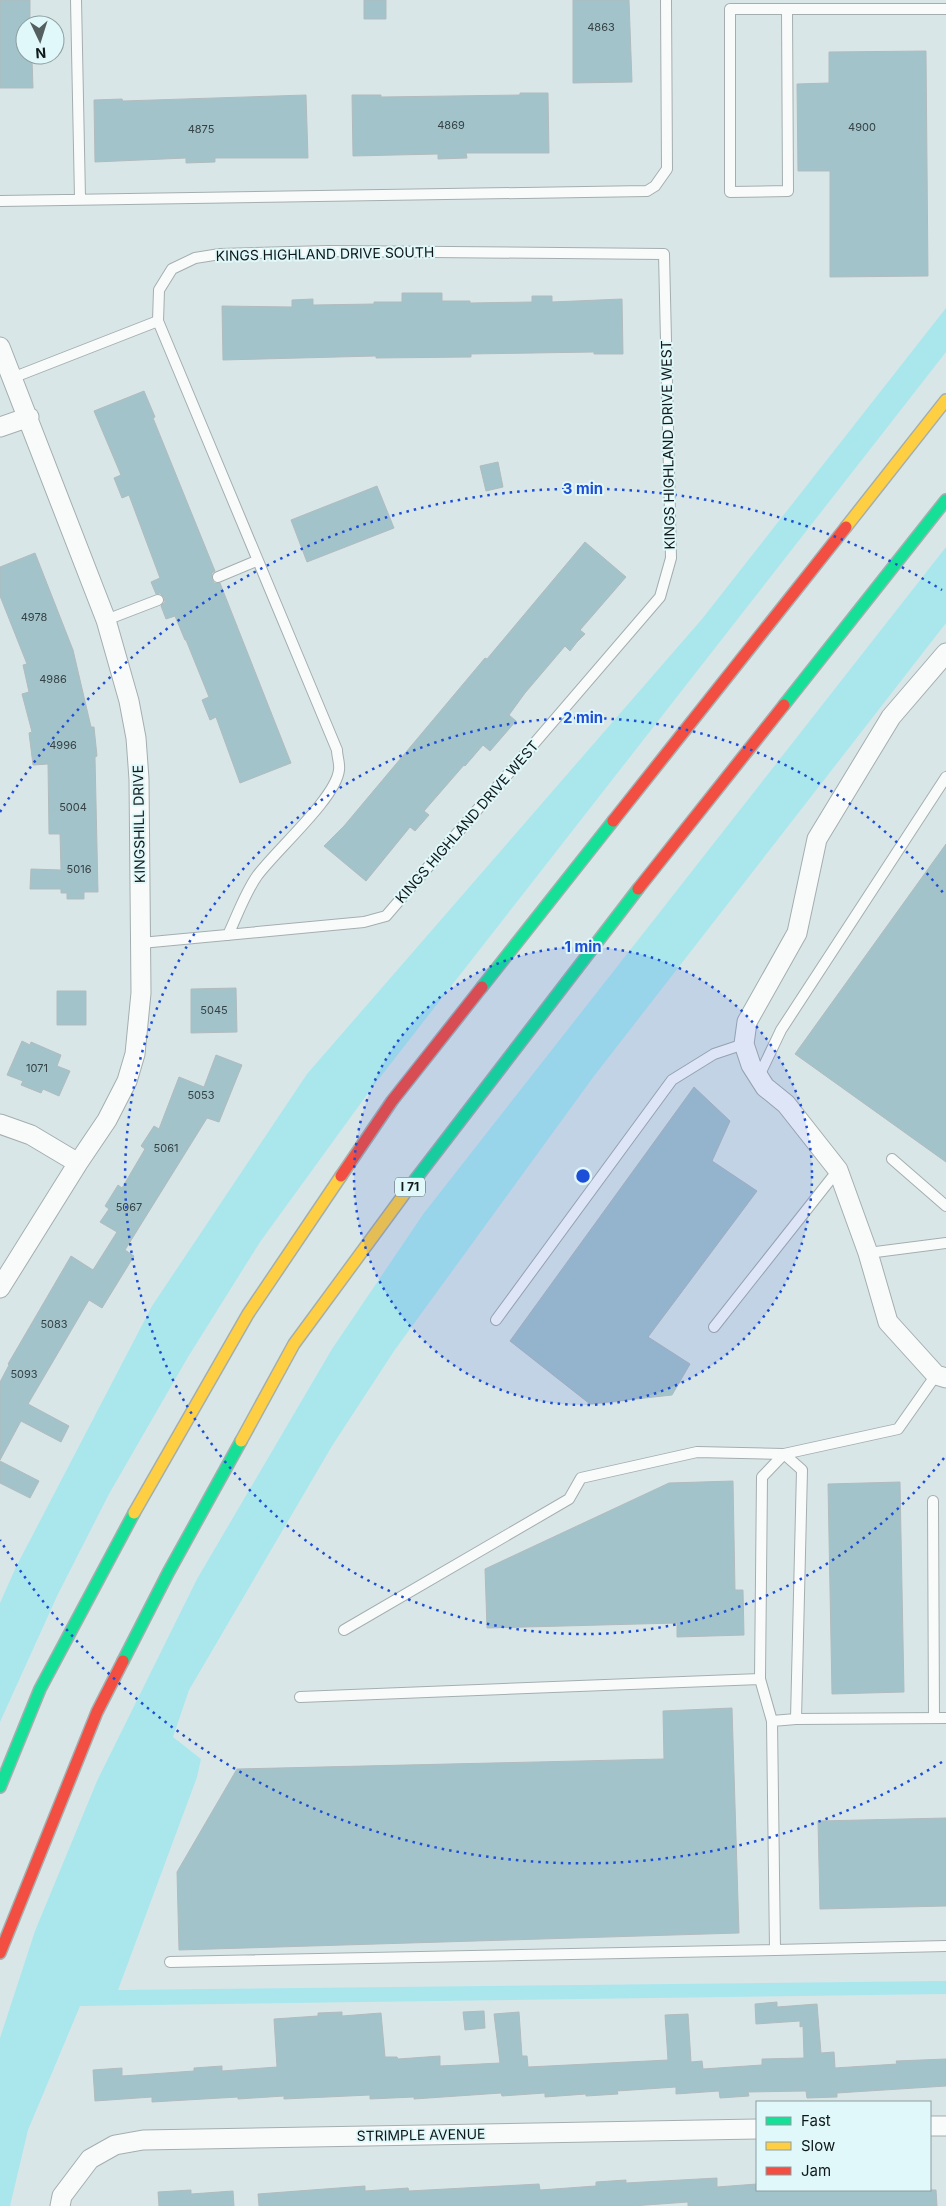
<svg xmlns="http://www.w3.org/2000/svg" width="946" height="2206" font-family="Inter,sans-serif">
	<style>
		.green { fill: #a9e7ed }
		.building { fill: #a3c3cb; stroke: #b1bbbd }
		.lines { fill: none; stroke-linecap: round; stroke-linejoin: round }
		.lane-casing { stroke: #a4aeae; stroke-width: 12 }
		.street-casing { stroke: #a4aeae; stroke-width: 21 }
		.fast-casing { stroke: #a4aeae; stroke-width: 14 }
		.slow-casing { stroke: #a4aeae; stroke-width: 14 }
		.jam-casing { stroke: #a4aeae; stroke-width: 14 }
		.lane { stroke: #f9fbfb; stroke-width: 10 }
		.street { stroke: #f9fbfb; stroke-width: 19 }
		.fast { stroke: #16e098; stroke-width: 11 }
		.slow { stroke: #ffcf43; stroke-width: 11 }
		.jam { stroke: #f24e42; stroke-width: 11 }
		.ring { fill: none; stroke: #1d4ed8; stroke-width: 2.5; stroke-dasharray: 2.5 5 }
		.labels { text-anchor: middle; stroke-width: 4; stroke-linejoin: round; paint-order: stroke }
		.number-label { font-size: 11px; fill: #344245 }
		.shield { fill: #e0f8fa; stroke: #4e5a5c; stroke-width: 1 }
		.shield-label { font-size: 12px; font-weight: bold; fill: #0f1718 }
		.street-label { font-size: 14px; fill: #0f1718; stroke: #e0f8fa }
		.centre { fill: #1d4ed8; stroke: #e0f8fa; stroke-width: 2.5 }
		.ring-label { font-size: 15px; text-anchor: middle; font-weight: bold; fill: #1d4ed8; stroke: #e0f8fa; stroke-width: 4; stroke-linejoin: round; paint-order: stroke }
	</style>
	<rect width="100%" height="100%" fill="#d9e6e7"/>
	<path class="green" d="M 946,308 L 946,352 L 374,1085 L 260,1242 L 188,1357 L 109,1494 L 58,1594 L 0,1722 L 0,1603 L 16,1567 L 152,1306 L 307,1074 L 702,619 Z
		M 946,547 L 946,623 L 594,1076 L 394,1351 L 332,1446 L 189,1690 L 173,1737 L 201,1759 L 197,1777 L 118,1990 L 946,1981 L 946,1994 L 80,2006 L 28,2130 L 10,2206 L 0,2206 L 0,2038 L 35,1931 L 97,1781 L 197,1579 L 332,1349 L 424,1213 Z"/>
	<path class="building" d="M 0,0 L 30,0 L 30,25 L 25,25 L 25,55 L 31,55 L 32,59 L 33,88 L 0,88 Z
		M 364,0 L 386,0 L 386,19 L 364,19 Z
		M 573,0 L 629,0 L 632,82 L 573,83 Z
		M 926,51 L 928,276 L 830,277 L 830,171 L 798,171 L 797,84 L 829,83 L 829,52 Z
		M 520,93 L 548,93 L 549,153 L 466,153 L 467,158 L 438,159 L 438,154 L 353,156 L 352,95 L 381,95 L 381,97 L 520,95 Z
		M 306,95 L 308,158 L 215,158 L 215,162 L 186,163 L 186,158 L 95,162 L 94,100 L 122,99 L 123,101 Z
		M 402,293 L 442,293 L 442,301 L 470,301 L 470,303 L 532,302 L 532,296 L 552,296 L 552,302 L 622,299 L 623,354 L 594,354 L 594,352 L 471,354 L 471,357 L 376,358 L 376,356 L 223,360 L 222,306 L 292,307 L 292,300 L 313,299 L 313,305 L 374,304 L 374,302 L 402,302 Z
		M 144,391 L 155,417 L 153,418 L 215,571 L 212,573 L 212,579 L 214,583 L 220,583 L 291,763 L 240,783 L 216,717 L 210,720 L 202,700 L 209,697 L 186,640 L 185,640 L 175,616 L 166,619 L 161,606 L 165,602 L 164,597 L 160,593 L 156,594 L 151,582 L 160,578 L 129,495 L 122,498 L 114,478 L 121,475 L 94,411 Z
		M 498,462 L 503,487 L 486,491 L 480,466 Z
		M 377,486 L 394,528 L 307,562 L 291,520 Z
		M 585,542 L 626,577 L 580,630 L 585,634 L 577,642 L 570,651 L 565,646 L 525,693 L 509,715 L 516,721 L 490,751 L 483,745 L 465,766 L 464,765 L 424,811 L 429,815 L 415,831 L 410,827 L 366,881 L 324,846 L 344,826 L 485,658 L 487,659 Z
		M 35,553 L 73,650 L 91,727 L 94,727 L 97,756 L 95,757 L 98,892 L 84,892 L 84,899 L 67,899 L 67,893 L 61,893 L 61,889 L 30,889 L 31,869 L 61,870 L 60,834 L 49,834 L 48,764 L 33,765 L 29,733 L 32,732 L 22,694 L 29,692 L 23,665 L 27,664 L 0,596 L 0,567 Z
		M 946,844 L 946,1162 L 795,1054 Z
		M 236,988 L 237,1032 L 191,1033 L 191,989 Z
		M 57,991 L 86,991 L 86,1025 L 57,1025 Z
		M 22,1041 L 30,1045 L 31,1042 L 61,1055 L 57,1066 L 70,1071 L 59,1096 L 43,1089 L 41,1093 L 21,1085 L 23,1081 L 7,1075 Z
		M 216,1055 L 242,1065 L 219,1122 L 207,1118 L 125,1250 L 134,1256 L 102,1308 L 89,1300 L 28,1404 L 69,1426 L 61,1442 L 21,1421 L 0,1460 L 0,1382 L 9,1365 L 8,1364 L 71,1256 L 93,1270 L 117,1232 L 100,1222 L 109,1209 L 105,1206 L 118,1185 L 122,1188 L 145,1149 L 141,1146 L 154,1126 L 159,1129 L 179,1077 L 204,1087 Z
		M 694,1087 L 730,1121 L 712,1161 L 757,1191 L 648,1337 L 690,1364 L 672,1395 L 590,1404 L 510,1341 Z
		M 0,1461 L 39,1481 L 30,1498 L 0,1483 Z
		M 733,1481 L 735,1590 L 743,1590 L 744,1635 L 677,1637 L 677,1623 L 487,1628 L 485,1569 L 669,1483 Z
		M 900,1482 L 904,1692 L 832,1694 L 828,1484 Z
		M 732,1708 L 739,1933 L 179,1950 L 177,1872 L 237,1769 L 664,1759 L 663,1711 Z
		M 946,1818 L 946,1906 L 820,1909 L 818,1821 Z
		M 777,2002 L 777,2007 L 817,2004 L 821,2053 L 834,2052 L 835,2068 L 897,2064 L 896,2061 L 946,2059 L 946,2086 L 837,2093 L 837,2097 L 807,2098 L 806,2091 L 748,2092 L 749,2096 L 720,2098 L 719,2091 L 676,2094 L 676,2087 L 617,2091 L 618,2094 L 586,2096 L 586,2094 L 545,2097 L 545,2093 L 502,2096 L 501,2093 L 414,2099 L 414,2097 L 370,2099 L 370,2095 L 284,2099 L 284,2096 L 238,2099 L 238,2097 L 152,2102 L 152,2097 L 95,2101 L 93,2070 L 122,2068 L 122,2076 L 194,2071 L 194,2068 L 222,2066 L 222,2071 L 277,2067 L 274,2019 L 318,2016 L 318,2013 L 342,2012 L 342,2016 L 381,2013 L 385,2057 L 397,2057 L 398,2059 L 440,2056 L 440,2066 L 500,2063 L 494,2014 L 519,2012 L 522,2056 L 527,2056 L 528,2067 L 668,2060 L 665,2015 L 688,2014 L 691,2062 L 702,2061 L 703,2069 L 762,2065 L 762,2059 L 804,2058 L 803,2026 L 800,2027 L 800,2021 L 756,2024 L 755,2004 Z
		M 484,2011 L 485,2028 L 465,2030 L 463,2012 Z
		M 717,2178 L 717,2187 L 757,2184 L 757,2190 L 936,2190 L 937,2206 L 688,2206 L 688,2202 L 632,2206 L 259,2206 L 258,2194 L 365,2186 L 365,2191 L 408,2188 L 409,2191 L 539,2184 L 540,2190 L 596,2186 L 596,2182 L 626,2180 L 626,2183 Z
		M 191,2190 L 191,2194 L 233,2191 L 234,2206 L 159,2206 L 158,2192 Z"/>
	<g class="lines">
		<g class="lane-casing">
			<path id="lane" d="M 76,0 L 80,198
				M 787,9 L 788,191 L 730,192 L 730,9 L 946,9
				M 0,201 L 647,191 L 655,186 L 667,169 L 666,0
				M 158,321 L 337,750 C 337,756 340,764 339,770 C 336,798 276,850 257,876 C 245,893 237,916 228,935
				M 12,378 L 158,321 L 159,290 L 172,269 L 195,258 L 220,254 L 328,251 L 664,254 L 671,558 L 660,597 L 386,916 L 364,922 L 141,943
				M 218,577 L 256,561
				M 106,620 L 158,600
				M 759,1076 L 781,1030 L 946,777
				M 892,1159 L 946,1206
				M 868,1253 L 946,1243
				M 496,1320 L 672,1080 L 714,1054 L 744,1044
				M 714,1327 L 838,1170
				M 784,1454 L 802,1470 L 796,1719 L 946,1718
				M 933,1501 L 934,1718
				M 344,1630 L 569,1499 L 581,1478 L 697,1452 L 784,1454 L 898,1429 L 936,1375
				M 300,1697 L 760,1679
				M 796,1719 L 772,1721 L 775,1950 L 946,1946
				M 772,1721 L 760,1679 L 762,1477 L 784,1454
				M 170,1962 L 775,1950"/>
		</g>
		<g class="street-casing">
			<path id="street" d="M 0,347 L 106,620 L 129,701 L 136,738 L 139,779 L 141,993 L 135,1054 L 127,1081 L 107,1120 L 78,1163 L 0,1288
				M 0,427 L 29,417
				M 946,653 L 891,717 L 817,839 L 797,933 L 747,1022 L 744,1044 L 751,1065 L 765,1087 L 786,1104 L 838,1170 L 868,1253 L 888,1322 L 936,1375 L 946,1378
				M 0,1124 L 31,1135 L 78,1163
				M 930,2126 L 946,2126
				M 60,2206 L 62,2196 L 90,2159 L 115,2145 L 143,2140 L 757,2129"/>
		</g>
		<g class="fast-casing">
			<path id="fast" d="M 784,705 L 946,500
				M 482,987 L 613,821
				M 408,1189 L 638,889
				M 123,1661 L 168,1573 L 241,1441
				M 0,1787 L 40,1689 L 134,1513"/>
		</g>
		<g class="slow-casing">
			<path id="slow" d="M 846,527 L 946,400
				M 241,1441 L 294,1344 L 408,1189
				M 134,1513 L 248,1314 L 341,1176"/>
		</g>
		<g class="jam-casing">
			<path id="jam" d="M 613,821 L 846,527
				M 638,889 L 784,705
				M 341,1176 L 392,1101 L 482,987
				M 0,1953 L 97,1712 L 123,1661"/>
		</g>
		<use href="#lane" class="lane"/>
		<use href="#street" class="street"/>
		<use href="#fast" class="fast"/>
		<use href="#slow" class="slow"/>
		<use href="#jam" class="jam"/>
	</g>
	<circle cx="583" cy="1176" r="229" fill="#1d4ed8" fill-opacity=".12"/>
	<g class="ring">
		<circle cx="583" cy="1176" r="229"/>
		<path d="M944 1458A458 458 0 1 1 944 894"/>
		<path d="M942 1762A687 687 0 0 1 0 1540M0 812A687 687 0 0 1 942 590"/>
	</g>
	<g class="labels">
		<g class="number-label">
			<text x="601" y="31">4863</text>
			<text x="451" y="129">4869</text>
			<text x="862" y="131">4900</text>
			<text x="201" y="133">4875</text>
			<text x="34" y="621">4978</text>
			<text x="53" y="683">4986</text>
			<text x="63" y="749">4996</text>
			<text x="73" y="811">5004</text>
			<text x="79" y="873">5016</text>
			<text x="214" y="1014">5045</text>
			<text x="37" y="1072">1071</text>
			<text x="201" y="1099">5053</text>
			<text x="166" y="1152">5061</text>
			<text x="129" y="1211">5067</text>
			<text x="54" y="1328">5083</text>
			<text x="24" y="1378">5093</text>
		</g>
		<rect class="shield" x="395" y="1177.5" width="30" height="19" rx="4"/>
		<g class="shield-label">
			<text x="410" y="1191">I 71</text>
		</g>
		<g class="street-label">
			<text transform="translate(325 254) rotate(-1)" y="5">KINGS HIGHLAND DRIVE SOUTH</text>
			<text transform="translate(668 445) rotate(-91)" y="5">KINGS HIGHLAND DRIVE WEST</text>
			<text transform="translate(467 822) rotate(-49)" y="5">KINGS HIGHLAND DRIVE WEST</text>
			<text transform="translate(139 824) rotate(-91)" y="5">KINGSHILL DRIVE</text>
			<text transform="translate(421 2135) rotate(-1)" y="5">STRIMPLE AVENUE</text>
		</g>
	</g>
	<circle cx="583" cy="1176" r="8" class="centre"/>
	<g class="ring-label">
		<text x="583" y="494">3 min</text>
		<text x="583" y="723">2 min</text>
		<text x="583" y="952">1 min</text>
	</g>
	<rect x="756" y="2101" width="175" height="90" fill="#e0f8fa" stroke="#8c9ea0"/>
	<rect x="766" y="2117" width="25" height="8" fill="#16e098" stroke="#8c9ea0"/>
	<text x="801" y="2126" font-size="15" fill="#0f1718">Fast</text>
	<rect x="766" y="2142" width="25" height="8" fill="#ffcf43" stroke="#8c9ea0"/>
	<text x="801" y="2151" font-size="15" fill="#0f1718">Slow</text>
	<rect x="766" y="2167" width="25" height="8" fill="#f24e42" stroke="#8c9ea0"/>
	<text x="801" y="2176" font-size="15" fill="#0f1718">Jam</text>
	<g transform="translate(40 40) rotate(176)"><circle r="24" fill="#e0f8fa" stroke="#8c9ea0"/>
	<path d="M0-4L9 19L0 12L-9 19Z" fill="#565f60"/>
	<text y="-8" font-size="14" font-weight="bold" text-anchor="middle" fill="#0f1718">N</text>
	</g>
</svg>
